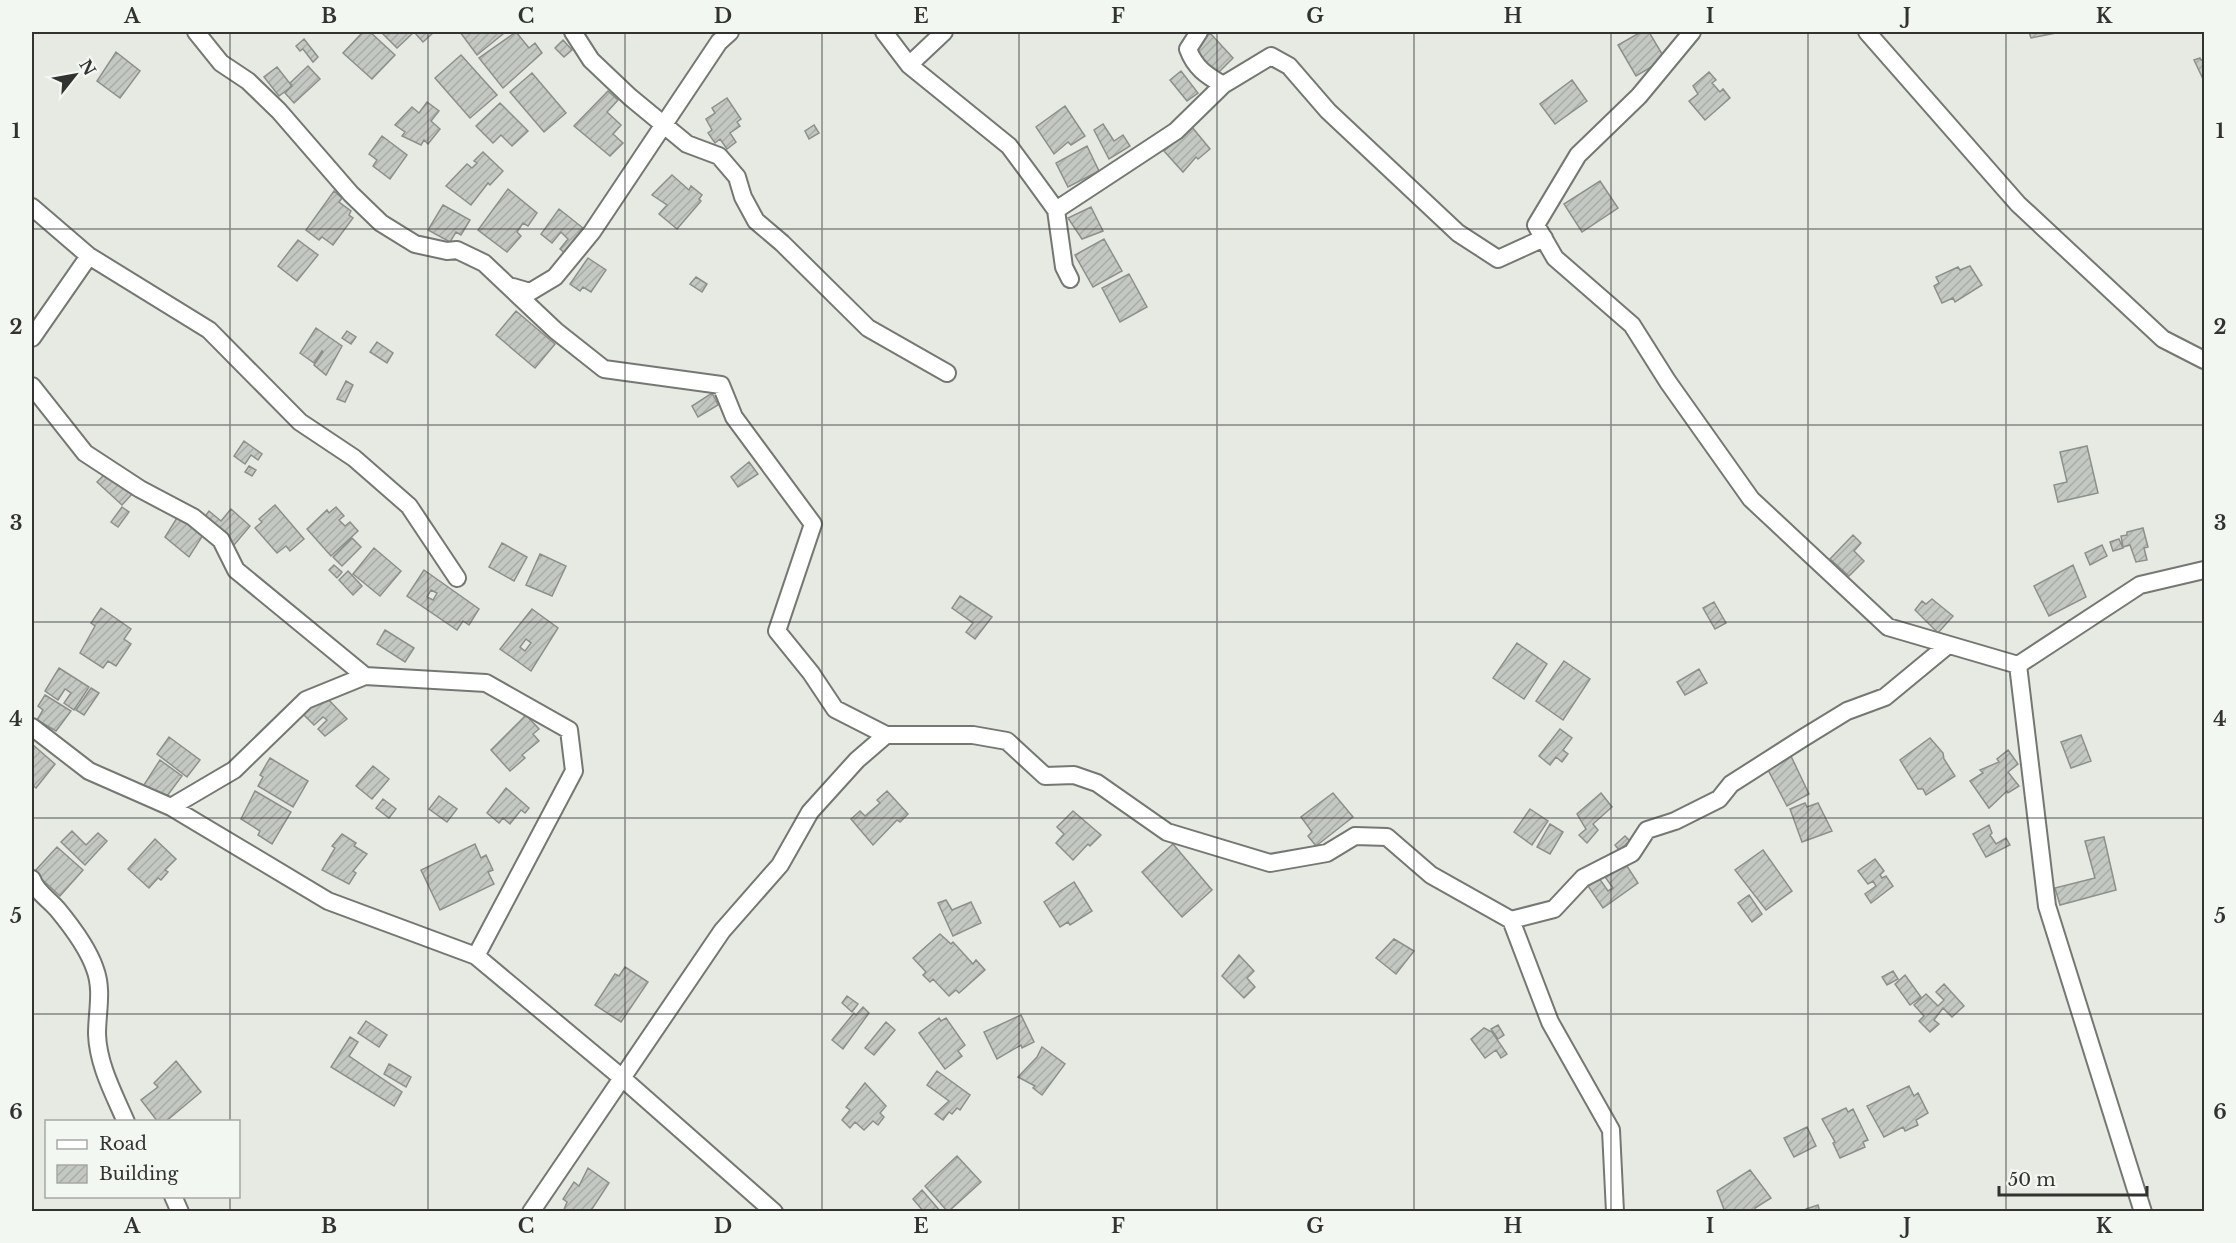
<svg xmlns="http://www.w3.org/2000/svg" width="2236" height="1243" font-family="'Libre Baskerville',serif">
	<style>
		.building { fill: url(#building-hatch); stroke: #8c908a; stroke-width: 1.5; fill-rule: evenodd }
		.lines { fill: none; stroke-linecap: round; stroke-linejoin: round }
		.street-casing { stroke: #747872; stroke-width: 20 }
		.street { stroke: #fff; stroke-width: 16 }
		.grid { fill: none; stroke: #323331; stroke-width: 1.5; stroke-opacity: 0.55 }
		.neatline { fill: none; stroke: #323331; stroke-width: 2 }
		.grid-label { font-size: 20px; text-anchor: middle; font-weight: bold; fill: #323331 }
	</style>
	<defs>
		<pattern id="building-hatch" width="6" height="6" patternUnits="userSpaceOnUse" patternTransform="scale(1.5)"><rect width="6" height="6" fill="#c4c8c2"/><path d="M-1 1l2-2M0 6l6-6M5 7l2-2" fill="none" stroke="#a9aca7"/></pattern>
	</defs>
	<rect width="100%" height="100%" fill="#e6eae3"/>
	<path class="building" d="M 363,32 L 370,32 L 395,55 L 372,79 L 343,53 Z
		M 381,32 L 434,32 L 423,42 L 414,32 L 397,48 Z
		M 460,32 L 501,32 L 503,34 L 477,55 Z
		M 516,32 L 529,48 L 535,43 L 542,53 L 503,88 L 479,58 Z
		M 1641,32 L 1649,32 L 1665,59 L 1636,76 L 1618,45 Z
		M 2029,32 L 2061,32 L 2031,38 Z
		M 1210,33 L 1233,58 L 1216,75 L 1192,50 Z
		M 304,39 L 318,57 L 313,62 L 303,49 L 300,51 L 296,46 Z
		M 563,40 L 572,50 L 564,57 L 555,48 Z
		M 116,52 L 140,71 L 120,98 L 97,81 Z
		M 461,55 L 497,95 L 470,118 L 435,78 Z
		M 2200,58 L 2201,60 L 2204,59 L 2203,79 L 2194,60 Z
		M 308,66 L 320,79 L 294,103 L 285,93 L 292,85 L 290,83 Z
		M 277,67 L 292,86 L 279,96 L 264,77 Z
		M 1181,71 L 1198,93 L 1187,101 L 1170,80 Z
		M 1709,72 L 1716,80 L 1712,83 L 1720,92 L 1723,89 L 1730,98 L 1705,120 L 1689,101 L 1698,94 L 1693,86 Z
		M 532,73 L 566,113 L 544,132 L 510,92 Z
		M 1572,80 L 1587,101 L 1555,124 L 1540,104 Z
		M 608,91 L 618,100 L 607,112 L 621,125 L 613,134 L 623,143 L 610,156 L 574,126 Z
		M 727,98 L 741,119 L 737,122 L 740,126 L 730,133 L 736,142 L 727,149 L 720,139 L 715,143 L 708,133 L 712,130 L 706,119 L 715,113 L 712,108 Z
		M 427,102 L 439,111 L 431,121 L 440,129 L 428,144 L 424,140 L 421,145 L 402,136 L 405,132 L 395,125 L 412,107 L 419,113 Z
		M 500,103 L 528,131 L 512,146 L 501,135 L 493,143 L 476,126 Z
		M 1065,106 L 1085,136 L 1071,145 L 1068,142 L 1054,154 L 1036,127 Z
		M 1103,124 L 1114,141 L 1123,135 L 1130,146 L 1109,159 L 1094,130 Z
		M 814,125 L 819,133 L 809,139 L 805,131 Z
		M 1192,127 L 1210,149 L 1198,159 L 1196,157 L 1183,172 L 1164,151 Z
		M 382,136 L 407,155 L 390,179 L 373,166 L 377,160 L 369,154 Z
		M 1087,146 L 1099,171 L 1068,187 L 1056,163 Z
		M 483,152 L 503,171 L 490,185 L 488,183 L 471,205 L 446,186 L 467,164 L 472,168 L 477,163 L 474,161 Z
		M 672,175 L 689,190 L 691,186 L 702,195 L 699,199 L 701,201 L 677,229 L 659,214 L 667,205 L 652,195 Z
		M 1600,181 L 1618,208 L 1582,232 L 1564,204 Z
		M 508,189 L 537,213 L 528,226 L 523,223 L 517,232 L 521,236 L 507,252 L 478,230 Z
		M 334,191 L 342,198 L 339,202 L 351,211 L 349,215 L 353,218 L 333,245 L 322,237 L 319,240 L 306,230 Z
		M 443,205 L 470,220 L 461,235 L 456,232 L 450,242 L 428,230 Z
		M 1091,207 L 1103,231 L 1082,239 L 1068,218 Z
		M 559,209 L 588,232 L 567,255 L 560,249 L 568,239 L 561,232 L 552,243 L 541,234 Z
		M 1104,239 L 1122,271 L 1093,287 L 1075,255 Z
		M 298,240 L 318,255 L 297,281 L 278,266 Z
		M 588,258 L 606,270 L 591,292 L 583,287 L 580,291 L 570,284 Z
		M 1970,266 L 1982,285 L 1955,302 L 1953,298 L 1942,303 L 1934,286 L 1939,283 L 1936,277 L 1958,267 L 1960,270 Z
		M 1129,274 L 1147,307 L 1120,322 L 1102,288 Z
		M 696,277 L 707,284 L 702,292 L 690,284 Z
		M 516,311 L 555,344 L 535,368 L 496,335 Z
		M 316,328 L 342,346 L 326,375 L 314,365 L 323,352 L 322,351 L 314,363 L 300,353 Z
		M 347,331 L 356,337 L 351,344 L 342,338 Z
		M 377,342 L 393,353 L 387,363 L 370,352 Z
		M 346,381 L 353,385 L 345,402 L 337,399 Z
		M 712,393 L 718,405 L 698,417 L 692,406 Z
		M 244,441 L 262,454 L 258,460 L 251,455 L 245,464 L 234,456 Z
		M 2087,446 L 2098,493 L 2058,502 L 2054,485 L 2067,482 L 2060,452 Z
		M 749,462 L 758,474 L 738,487 L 731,477 Z
		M 249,466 L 256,470 L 252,476 L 245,472 Z
		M 107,472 L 132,494 L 122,505 L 97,482 Z
		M 275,505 L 304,539 L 290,551 L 286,546 L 277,553 L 255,528 L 262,522 L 259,519 Z
		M 122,507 L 129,512 L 118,527 L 111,522 Z
		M 336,507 L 344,516 L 339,520 L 345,526 L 350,522 L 358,531 L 331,556 L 307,529 L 327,510 L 329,513 Z
		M 231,509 L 250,526 L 234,545 L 204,518 L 209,511 L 221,521 Z
		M 180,513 L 205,532 L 189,557 L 165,537 Z
		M 2143,528 L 2148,547 L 2144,548 L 2147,560 L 2136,562 L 2130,545 L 2123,547 L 2121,536 L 2127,535 L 2127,532 Z
		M 1853,535 L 1861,543 L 1854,551 L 1864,561 L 1849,576 L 1830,559 Z
		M 352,538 L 361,547 L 342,566 L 333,557 Z
		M 2119,539 L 2123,548 L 2113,551 L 2110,542 Z
		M 502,543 L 527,557 L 514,581 L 489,567 Z
		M 2102,545 L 2107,556 L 2090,565 L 2085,553 Z
		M 374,548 L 401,571 L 380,596 L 353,574 Z
		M 540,554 L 566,566 L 552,596 L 526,585 Z
		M 334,565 L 342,572 L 337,578 L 329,570 Z
		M 2073,565 L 2086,597 L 2049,616 L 2034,586 Z
		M 424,570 L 479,609 L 469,625 L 463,621 L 457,630 L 407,596 ZM 431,590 L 437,593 L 433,600 L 427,597 Z
		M 348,571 L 362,586 L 353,595 L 339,580 Z
		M 960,596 L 992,617 L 975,639 L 966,632 L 973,623 L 952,608 Z
		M 1932,599 L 1953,616 L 1938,633 L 1915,610 L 1922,601 L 1926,604 Z
		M 1714,602 L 1726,623 L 1715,629 L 1703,608 Z
		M 101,608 L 131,629 L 124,639 L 131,644 L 116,666 L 108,661 L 103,668 L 80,653 L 95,626 L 91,623 Z
		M 532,609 L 558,628 L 531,671 L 500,649 ZM 526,639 L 531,643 L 525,651 L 520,647 Z
		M 385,630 L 414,648 L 405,662 L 377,644 Z
		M 1517,643 L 1547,664 L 1524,699 L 1493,678 Z
		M 1564,661 L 1590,679 L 1563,720 L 1536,701 Z
		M 59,668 L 89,687 L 74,710 L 64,703 L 71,693 L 65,689 L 58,700 L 45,691 Z
		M 1699,669 L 1707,683 L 1685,695 L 1677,682 Z
		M 91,688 L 99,693 L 84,715 L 76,710 Z
		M 45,695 L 71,711 L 56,731 L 37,720 L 43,710 L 38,706 Z
		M 324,695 L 347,719 L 325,736 L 318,729 L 327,720 L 323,717 L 314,725 L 302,713 Z
		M 526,715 L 539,729 L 533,734 L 539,741 L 522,755 L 525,758 L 510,771 L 491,750 Z
		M 1560,729 L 1572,738 L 1563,750 L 1568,754 L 1562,762 L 1556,757 L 1550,765 L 1539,756 Z
		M 2081,735 L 2091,761 L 2071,768 L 2061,742 Z
		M 169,737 L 200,760 L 187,777 L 157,754 Z
		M 1930,738 L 1943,753 L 1944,759 L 1955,776 L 1926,795 L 1923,789 L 1918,789 L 1900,760 Z
		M 32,744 L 55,764 L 36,788 L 32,785 Z
		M 2008,750 L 2018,764 L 2008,772 L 2019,786 L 2008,793 L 2007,791 L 1989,808 L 1970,781 L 1983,773 L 1980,770 L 1999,762 L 1997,759 Z
		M 1790,754 L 1809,794 L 1787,806 L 1767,768 Z
		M 270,758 L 308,781 L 293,807 L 258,786 L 263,777 L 260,775 Z
		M 160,760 L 182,776 L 164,800 L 142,788 Z
		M 373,766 L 389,779 L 372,799 L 356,786 Z
		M 506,788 L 529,808 L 525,813 L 521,810 L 510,824 L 503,818 L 499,823 L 487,813 Z
		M 255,791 L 291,812 L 272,844 L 258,835 L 260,831 L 241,819 Z
		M 887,791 L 908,814 L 900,822 L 897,820 L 873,845 L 851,819 L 860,811 L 865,816 L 880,803 L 877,800 Z
		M 1333,793 L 1353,817 L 1316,846 L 1308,836 L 1312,832 L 1301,817 Z
		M 1601,793 L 1612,807 L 1593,824 L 1598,830 L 1587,843 L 1579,835 L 1586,829 L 1577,814 Z
		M 439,796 L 457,809 L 447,822 L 429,809 Z
		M 383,799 L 396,809 L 389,818 L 376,808 Z
		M 1805,803 L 1807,807 L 1818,803 L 1832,831 L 1802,842 L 1790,809 Z
		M 1530,809 L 1548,821 L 1532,845 L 1514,832 Z
		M 1073,811 L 1101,835 L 1090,846 L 1088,844 L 1073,860 L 1056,843 L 1064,834 L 1057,827 Z
		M 1550,824 L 1563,832 L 1550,854 L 1537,847 Z
		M 1989,825 L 1992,833 L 1990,835 L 1996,844 L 2006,838 L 2010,845 L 1986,857 L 1973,834 Z
		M 72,831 L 86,845 L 98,833 L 107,841 L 85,865 L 61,842 Z
		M 342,834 L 356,843 L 354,846 L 367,854 L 353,871 L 356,873 L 349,884 L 322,870 L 335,848 L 332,846 Z
		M 1625,836 L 1630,841 L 1619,850 L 1615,845 Z
		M 2104,837 L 2116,890 L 2060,905 L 2055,888 L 2095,878 L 2085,841 Z
		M 155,839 L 176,859 L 165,870 L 168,872 L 161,880 L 158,878 L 149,888 L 128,869 Z
		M 475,844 L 481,858 L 486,855 L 493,870 L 488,872 L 494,884 L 440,910 L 421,870 Z
		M 1173,844 L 1212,890 L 1182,917 L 1142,872 Z
		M 57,847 L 83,870 L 60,896 L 34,872 Z
		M 1763,850 L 1792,891 L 1766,910 L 1735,870 Z
		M 1875,859 L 1884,871 L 1880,875 L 1882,878 L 1886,876 L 1893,886 L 1871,903 L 1865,894 L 1876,886 L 1873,881 L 1868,884 L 1858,871 Z
		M 1623,860 L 1638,883 L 1603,908 L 1588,886 L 1599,878 L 1608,891 L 1613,888 L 1603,874 Z
		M 1074,882 L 1092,911 L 1070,925 L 1068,922 L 1060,927 L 1044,902 Z
		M 1749,895 L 1762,914 L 1752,922 L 1738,903 Z
		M 946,900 L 952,910 L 971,902 L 981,923 L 953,936 L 938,903 Z
		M 940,934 L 951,944 L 953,942 L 973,964 L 976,960 L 985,970 L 959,993 L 956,990 L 949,996 L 933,979 L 930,982 L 923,975 L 926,972 L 913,958 Z
		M 1394,939 L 1414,951 L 1396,974 L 1376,958 Z
		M 1239,955 L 1254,971 L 1247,978 L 1255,987 L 1244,998 L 1222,976 Z
		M 625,967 L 648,982 L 621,1022 L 595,1005 L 615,974 L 619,976 Z
		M 1893,971 L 1898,979 L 1887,985 L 1882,977 Z
		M 1905,975 L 1921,997 L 1910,1005 L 1895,984 Z
		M 1944,984 L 1964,1006 L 1952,1017 L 1943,1008 L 1934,1020 L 1939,1024 L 1930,1032 L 1919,1021 L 1924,1016 L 1914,1005 L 1926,994 L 1938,1006 L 1944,1000 L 1936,992 Z
		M 847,996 L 858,1004 L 852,1012 L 842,1003 Z
		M 863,1007 L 869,1013 L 843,1049 L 832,1040 L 854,1013 L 856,1015 Z
		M 1021,1015 L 1034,1042 L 1022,1048 L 1021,1045 L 997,1059 L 984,1032 Z
		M 939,1018 L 941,1021 L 946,1018 L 965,1045 L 958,1051 L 962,1056 L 945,1069 L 919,1033 Z
		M 366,1021 L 387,1035 L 379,1047 L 358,1033 Z
		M 886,1022 L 895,1030 L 874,1055 L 865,1048 Z
		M 1498,1025 L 1504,1035 L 1498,1039 L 1491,1029 Z
		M 1484,1028 L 1492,1032 L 1507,1054 L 1501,1058 L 1496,1050 L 1485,1058 L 1471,1039 Z
		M 350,1037 L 358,1042 L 349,1056 L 402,1092 L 394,1106 L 331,1067 Z
		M 1042,1047 L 1065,1064 L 1042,1095 L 1033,1088 L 1035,1086 L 1018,1077 L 1037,1057 Z
		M 176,1061 L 201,1092 L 165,1122 L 158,1122 L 141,1100 L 158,1087 L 154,1083 Z
		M 389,1064 L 411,1077 L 406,1087 L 384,1074 Z
		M 937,1071 L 970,1095 L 960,1110 L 957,1108 L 952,1114 L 949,1112 L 943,1120 L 935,1114 L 949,1101 L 927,1085 Z
		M 865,1083 L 886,1106 L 880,1113 L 884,1117 L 878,1125 L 873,1121 L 864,1130 L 855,1122 L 850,1128 L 842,1120 L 850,1110 L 846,1107 Z
		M 1909,1086 L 1914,1096 L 1918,1093 L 1928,1113 L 1916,1120 L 1918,1125 L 1905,1131 L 1903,1127 L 1884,1137 L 1867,1106 Z
		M 1846,1108 L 1848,1112 L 1853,1109 L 1868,1140 L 1863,1142 L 1865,1147 L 1840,1158 L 1833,1143 L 1835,1142 L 1822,1119 Z
		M 1807,1127 L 1816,1146 L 1794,1157 L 1784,1138 Z
		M 957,1156 L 981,1182 L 948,1212 L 925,1186 Z
		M 588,1168 L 609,1183 L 590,1212 L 563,1212 L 567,1202 L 563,1199 L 574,1182 L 579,1186 Z
		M 1750,1170 L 1771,1198 L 1755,1208 L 1755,1212 L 1725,1212 L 1717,1191 Z
		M 922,1190 L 941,1212 L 924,1212 L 913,1199 Z
		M 1818,1205 L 1820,1212 L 1807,1212 L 1806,1209 Z"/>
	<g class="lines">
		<g class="street-casing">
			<path id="street" d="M 196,32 L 221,63 L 248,81 L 279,111 L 351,194 L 381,223 L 415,244 L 447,251 L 457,250 L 484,263 L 556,331 L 604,369 L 721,385 L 734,417 L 813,524 L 777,631 L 811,673 L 835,709 L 886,735 L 973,735 L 1007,741 L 1045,776 L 1074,775 L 1097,783 L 1167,832 L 1270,863 L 1327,853 L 1355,836 L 1387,837 L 1431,875 L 1511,920 L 1554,909 L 1583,878 L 1632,853 L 1647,830 L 1675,821 L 1719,799 L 1731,784 L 1803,738 L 1847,711 L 1885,697 L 1948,645
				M 573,32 L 591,60 L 630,97 L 687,144 L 719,156 L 737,177 L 743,197 L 756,221 L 782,243 L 868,328 L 947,373
				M 884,32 L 909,65 L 1009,146 L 1032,177 L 1056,210 L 1064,267 L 1070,279
				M 1199,32 L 1188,49 C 1195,68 1206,75 1223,85
				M 1692,32 L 1639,96 L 1578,155 L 1536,225 L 1555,258 L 1632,325 L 1668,382 L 1751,499 L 1888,627 L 2018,665 L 2140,585 L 2204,570
				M 1867,32 L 2018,204 L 2163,339 L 2204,360
				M 909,65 L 944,32
				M 32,207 L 89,256 L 209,330 L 300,422 L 354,458 L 409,506 L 457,578
				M 1056,210 L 1176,131 L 1223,85 L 1271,56 L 1289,66 L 1328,111 L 1458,233 L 1498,259 L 1544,238
				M 513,287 L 530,292 L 555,277 L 592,232 L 719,42 L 730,32
				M 32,338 L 89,256
				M 32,386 L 85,453 L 140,489 L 193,517 L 221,540 L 236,570 L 365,676
				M 2018,665 L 2047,906 L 2143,1212
				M 32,727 L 89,771 L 171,807 L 328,901 L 476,956 L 621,1077 L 774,1212
				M 171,807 L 234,770 L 306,700 L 365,676 L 486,683 L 569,730 L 574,771 L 476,956
				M 32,879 C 35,891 50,900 58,910 C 72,927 88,948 95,969 C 103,990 97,1012 97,1034 C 98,1065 114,1094 126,1122
				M 1511,920 L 1550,1022 L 1611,1130 L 1615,1212
				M 173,1196 L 180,1212
				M 531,1212 L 722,931 L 780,865 L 810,812 L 857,760 L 886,735"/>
		</g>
		<use href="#street" class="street"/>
	</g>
	<path class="grid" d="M 230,32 L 230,1122M 428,32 L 428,1212M 625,32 L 625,1212M 822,32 L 822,1212M 1019,32 L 1019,1212M 1217,32 L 1217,1212M 1414,32 L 1414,1212M 1611,32 L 1611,1212M 1808,32 L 1808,1212M 2006,32 L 2006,1212M 32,229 L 2204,229M 32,425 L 2204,425M 32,622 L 2204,622M 32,818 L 2204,818M 32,1014 L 2204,1014M 230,1196 L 230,1212"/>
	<rect width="2236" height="1243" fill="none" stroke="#f3f7f1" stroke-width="66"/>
	<rect x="45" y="1120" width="195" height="78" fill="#f3f7f1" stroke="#a6a9a4" stroke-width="1.5"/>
	<rect x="57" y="1140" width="30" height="9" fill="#ffffff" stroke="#a6a9a4" stroke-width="1.5"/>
	<text x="99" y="1150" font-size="18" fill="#323331">Road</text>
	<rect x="57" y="1165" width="30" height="18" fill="url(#building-hatch)" stroke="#a6a9a4" stroke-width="1.5"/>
	<text x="99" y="1180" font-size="18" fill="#323331">Building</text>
	<g transform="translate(75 75) rotate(59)" stroke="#f3f7f1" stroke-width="4.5" paint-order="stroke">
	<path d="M0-4.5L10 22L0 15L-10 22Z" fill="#323331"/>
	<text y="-9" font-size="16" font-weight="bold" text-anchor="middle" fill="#323331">N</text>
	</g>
	<path d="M1999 1186v9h148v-9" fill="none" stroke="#323331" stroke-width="3"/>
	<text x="2008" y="1186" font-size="18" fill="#323331" stroke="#f3f7f1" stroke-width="4.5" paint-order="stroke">50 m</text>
	<rect x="33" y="33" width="2170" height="1177" class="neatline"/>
	<g class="grid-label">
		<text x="132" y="23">A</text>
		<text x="329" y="23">B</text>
		<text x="526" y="23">C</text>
		<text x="723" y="23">D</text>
		<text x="921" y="23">E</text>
		<text x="1118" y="23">F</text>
		<text x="1315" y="23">G</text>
		<text x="1513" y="23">H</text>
		<text x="1710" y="23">I</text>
		<text x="1907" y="23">J</text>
		<text x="2104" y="23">K</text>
		<text x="16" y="138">1</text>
		<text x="2220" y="138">1</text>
		<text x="16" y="334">2</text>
		<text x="2220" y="334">2</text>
		<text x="16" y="530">3</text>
		<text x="2220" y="530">3</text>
		<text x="16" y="726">4</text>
		<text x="2220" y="726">4</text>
		<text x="16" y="923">5</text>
		<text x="2220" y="923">5</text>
		<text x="16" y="1119">6</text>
		<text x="2220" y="1119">6</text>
		<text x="132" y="1233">A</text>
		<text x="329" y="1233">B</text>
		<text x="526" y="1233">C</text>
		<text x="723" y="1233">D</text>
		<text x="921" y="1233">E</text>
		<text x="1118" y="1233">F</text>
		<text x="1315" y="1233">G</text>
		<text x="1513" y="1233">H</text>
		<text x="1710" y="1233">I</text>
		<text x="1907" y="1233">J</text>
		<text x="2104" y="1233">K</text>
	</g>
</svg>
